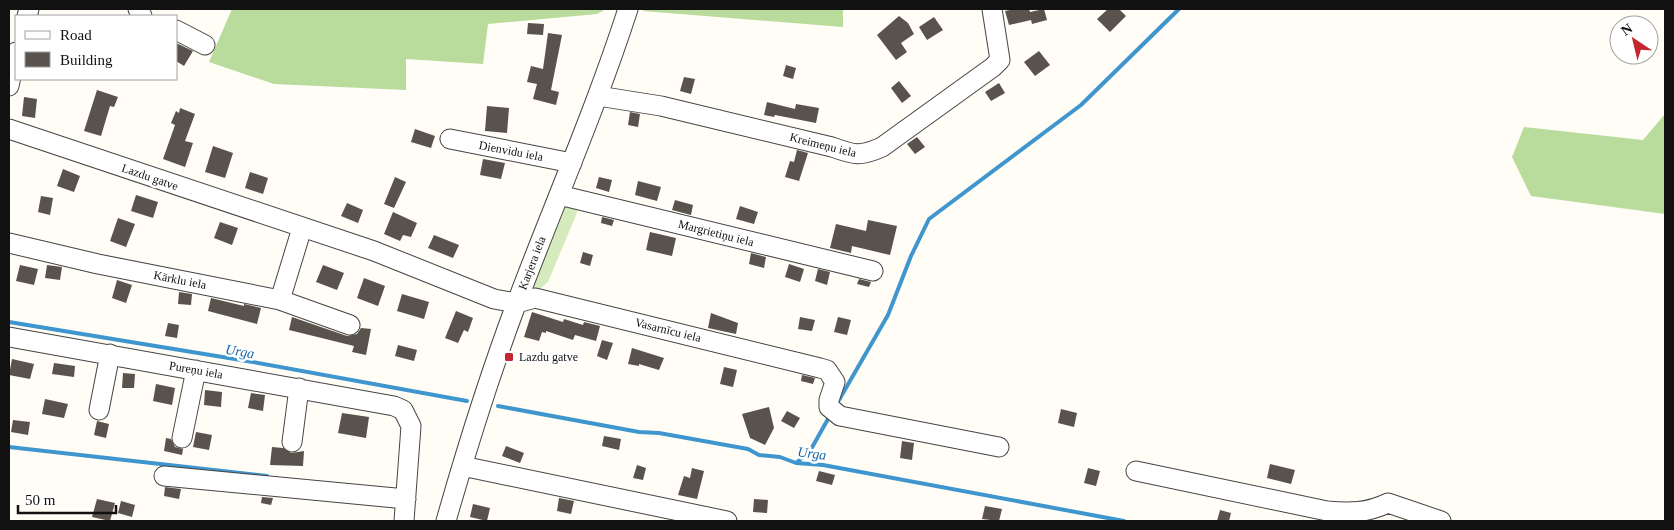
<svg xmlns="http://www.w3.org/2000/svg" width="1674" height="530" font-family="Georgia,serif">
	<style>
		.green { fill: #d5ebbd }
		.forest { fill: #b9dc9c }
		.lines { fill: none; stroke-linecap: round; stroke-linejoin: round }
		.stream { stroke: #3f96cf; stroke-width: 4 }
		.building { fill: #5a524d }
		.minor-casing { stroke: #444; stroke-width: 21 }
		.minor { stroke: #fff; stroke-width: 19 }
		.poi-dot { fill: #c4262e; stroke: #fff; stroke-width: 2 }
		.labels { text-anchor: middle; stroke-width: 5; stroke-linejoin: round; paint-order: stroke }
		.street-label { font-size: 12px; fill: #111; stroke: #fff }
		.poi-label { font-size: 12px; fill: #111; stroke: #fff; text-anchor: start }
		.water-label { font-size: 14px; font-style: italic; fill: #1768a6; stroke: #fff }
	</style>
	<rect width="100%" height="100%" fill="#fffdf5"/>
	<path class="green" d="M 564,204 L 577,209 L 577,213 L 548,282 L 535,293 L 530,291 Z"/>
	<path class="forest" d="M 232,9 L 606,9 L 597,14 L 488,24 L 483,64 L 406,59 L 406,90 L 274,84 L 209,62 Z
		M 644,9 L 843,9 L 843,27 L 643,11 Z
		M 1665,114 L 1665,214 L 1531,196 L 1512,157 L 1524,127 L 1643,140 Z"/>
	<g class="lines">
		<path class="stream" d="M 9,322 L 253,362 L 467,401
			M 839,400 L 888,315 L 911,256 L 929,219 L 1081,105 L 1179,9
			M 498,406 L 639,432 L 659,433 L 748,449 L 759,455 L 780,457 L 796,463 L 823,465 L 1124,521
			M 9,447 L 267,476
			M 796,463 L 810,451 L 828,419"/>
	</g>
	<path class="building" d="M 1015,9 L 1029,9 L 1030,12 L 1044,9 L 1047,20 L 1032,24 L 1031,20 L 1009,25 L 1005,11 Z
		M 1108,9 L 1119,9 L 1126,16 L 1110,32 L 1097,19 Z
		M 899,16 L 908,23 L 914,34 L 901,43 L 907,52 L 896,60 L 877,35 Z
		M 934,17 L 943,30 L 927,40 L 919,27 Z
		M 528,23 L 544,24 L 543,35 L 527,34 Z
		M 548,33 L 562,35 L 551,90 L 559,92 L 556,105 L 533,99 L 537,84 L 527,82 L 531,66 L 543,69 Z
		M 176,43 L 193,51 L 184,66 L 176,61 Z
		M 1039,51 L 1050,65 L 1035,76 L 1024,62 Z
		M 786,65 L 796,68 L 793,79 L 783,76 Z
		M 684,77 L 695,79 L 691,94 L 680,91 Z
		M 899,81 L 911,96 L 902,103 L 891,88 Z
		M 999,83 L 1005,93 L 991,101 L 985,92 Z
		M 97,90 L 118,97 L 114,107 L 110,106 L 101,136 L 84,131 Z
		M 24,97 L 37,99 L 35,118 L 22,116 Z
		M 767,102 L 795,109 L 796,104 L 819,108 L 816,123 L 775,115 L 774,117 L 764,115 Z
		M 487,106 L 509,108 L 507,133 L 485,131 Z
		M 180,108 L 195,114 L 185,141 L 193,143 L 185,167 L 163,159 L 175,125 L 171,123 L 176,111 L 179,113 Z
		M 630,112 L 640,114 L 638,127 L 628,125 Z
		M 415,129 L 435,136 L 431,148 L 411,142 Z
		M 917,137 L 925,147 L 915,154 L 907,144 Z
		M 213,146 L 233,153 L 225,178 L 205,172 Z
		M 797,150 L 808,153 L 799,181 L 785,177 L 790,161 L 794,162 Z
		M 483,159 L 505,163 L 501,179 L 480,175 Z
		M 63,169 L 80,176 L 74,192 L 57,186 Z
		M 250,172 L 268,178 L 263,194 L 245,188 Z
		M 395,177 L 406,182 L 394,208 L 384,204 Z
		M 599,177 L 612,180 L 609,192 L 596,188 Z
		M 638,181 L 661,187 L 657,201 L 635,195 Z
		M 136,195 L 158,202 L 153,218 L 131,211 Z
		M 41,196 L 53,198 L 50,215 L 38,212 Z
		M 675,200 L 693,205 L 691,215 L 672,210 Z
		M 347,203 L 363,210 L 358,223 L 341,216 Z
		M 740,206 L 758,212 L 754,224 L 736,219 Z
		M 393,212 L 417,223 L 411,237 L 403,235 L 400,241 L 384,234 Z
		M 602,217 L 614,220 L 612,226 L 601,223 Z
		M 118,218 L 135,224 L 126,247 L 110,241 Z
		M 868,220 L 897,226 L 890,255 L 852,246 L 851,253 L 830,248 L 836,224 L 866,231 Z
		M 220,222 L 238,228 L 232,245 L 214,238 Z
		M 650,232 L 676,238 L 672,256 L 646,250 Z
		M 434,235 L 459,245 L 453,258 L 428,248 Z
		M 583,252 L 593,255 L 590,266 L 580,263 Z
		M 751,253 L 766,257 L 764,268 L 749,264 Z
		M 789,264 L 804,269 L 800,282 L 785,277 Z
		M 20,265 L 38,269 L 34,285 L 16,281 Z
		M 47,265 L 62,267 L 60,280 L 45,278 Z
		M 323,265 L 344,273 L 337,290 L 316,282 Z
		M 818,269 L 830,272 L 827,285 L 815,281 Z
		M 364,278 L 385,286 L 378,306 L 357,298 Z
		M 859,279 L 871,282 L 869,287 L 857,284 Z
		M 117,280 L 132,285 L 126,303 L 112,298 Z
		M 179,292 L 192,294 L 191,305 L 178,304 Z
		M 402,294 L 429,302 L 424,319 L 397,311 Z
		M 211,298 L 244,306 L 244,304 L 261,308 L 257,324 L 208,311 Z
		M 456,311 L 473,318 L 468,332 L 464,330 L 458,343 L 445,338 Z
		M 532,312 L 563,322 L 564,319 L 583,325 L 584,322 L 600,326 L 596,341 L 575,335 L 573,340 L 546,331 L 546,333 L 542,332 L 539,341 L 524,337 Z
		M 711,313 L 738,323 L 736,334 L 708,328 Z
		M 292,317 L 347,336 L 357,334 L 361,328 L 371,329 L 366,355 L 352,352 L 354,346 L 289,330 Z
		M 800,317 L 815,320 L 812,331 L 798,329 Z
		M 838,317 L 851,320 L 847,335 L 834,332 Z
		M 168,323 L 179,325 L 177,338 L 165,336 Z
		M 602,340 L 613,343 L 607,360 L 597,356 Z
		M 398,345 L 417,350 L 414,361 L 395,356 Z
		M 632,348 L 664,358 L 659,370 L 639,364 L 639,366 L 628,364 Z
		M 12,359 L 34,364 L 30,379 L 9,375 Z
		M 54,363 L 75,366 L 74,377 L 52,374 Z
		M 724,367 L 737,370 L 733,387 L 720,384 Z
		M 123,373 L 135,374 L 134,388 L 122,388 Z
		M 802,375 L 815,378 L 813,384 L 801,381 Z
		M 156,384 L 175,388 L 172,405 L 153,401 Z
		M 205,390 L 222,392 L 221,407 L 204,405 Z
		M 251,393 L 265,395 L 263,411 L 248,408 Z
		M 45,399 L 68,404 L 64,418 L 42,414 Z
		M 769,407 L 774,428 L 765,445 L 750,438 L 742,414 Z
		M 1061,409 L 1077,413 L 1074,427 L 1058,423 Z
		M 787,411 L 800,418 L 794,428 L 781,421 Z
		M 342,413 L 369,417 L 366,438 L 338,433 Z
		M 13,420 L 30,422 L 28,435 L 11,432 Z
		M 97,421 L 109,424 L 106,438 L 94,435 Z
		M 196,432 L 212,435 L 209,450 L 193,447 Z
		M 604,436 L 621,439 L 619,450 L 602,446 Z
		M 166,438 L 171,439 L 175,447 L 183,449 L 182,455 L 164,451 Z
		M 902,441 L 914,443 L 912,460 L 900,458 Z
		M 506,446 L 524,453 L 520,463 L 502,456 Z
		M 272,447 L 283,448 L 291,453 L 304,451 L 303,466 L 270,465 Z
		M 1270,464 L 1295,470 L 1291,484 L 1267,478 Z
		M 637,465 L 646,468 L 643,480 L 633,478 Z
		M 692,468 L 704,471 L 697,499 L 678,495 L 684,476 L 690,478 Z
		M 1088,468 L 1100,471 L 1096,486 L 1084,483 Z
		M 819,471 L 835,475 L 832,485 L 816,481 Z
		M 165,487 L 181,489 L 179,499 L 164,496 Z
		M 262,497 L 273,498 L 271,505 L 261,503 Z
		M 559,498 L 574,501 L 571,514 L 557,511 Z
		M 97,499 L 115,503 L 110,521 L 92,517 Z
		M 754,499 L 768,500 L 767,513 L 753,512 Z
		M 121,501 L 135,505 L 132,517 L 118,513 Z
		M 473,504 L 490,508 L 487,521 L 470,517 Z
		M 985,506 L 1002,509 L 999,521 L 982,519 Z
		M 1220,510 L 1231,513 L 1229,521 L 1217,521 Z"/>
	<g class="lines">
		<g class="minor-casing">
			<path id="minor" d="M 138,9 L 142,16
				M 27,16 L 29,9
				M 176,30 L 205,45
				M 9,86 L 16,52
				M 598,96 L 661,106 L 832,147 C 854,155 860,157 882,147 L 993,67 L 1000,60 L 992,9
				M 9,129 L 374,251 L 494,299 L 517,303
				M 450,139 L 572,163
				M 559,195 L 873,271
				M 9,243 L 98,264 L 280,300 L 350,325
				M 280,300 L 302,228
				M 517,303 L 535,298 L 820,368 L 827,370 L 835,382 L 829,400 L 829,407 L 840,416 L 999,447
				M 9,337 L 394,406 L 403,410 L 411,426 L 404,521
				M 99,410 L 110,354
				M 182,438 L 196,370
				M 292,442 L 299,388
				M 462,466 L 727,521
				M 1136,471 L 1327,511 C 1350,513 1367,513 1388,503 L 1441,521
				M 164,476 L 406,499
				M 446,521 C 467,447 490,374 517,302 C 554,204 596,108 628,9"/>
		</g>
		<use href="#minor" class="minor"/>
	</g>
	<rect class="poi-dot" x="504" y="352" width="10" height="10" rx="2.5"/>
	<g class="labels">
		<g class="street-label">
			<text transform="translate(823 145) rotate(14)" y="4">Kreimeņu iela</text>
			<text transform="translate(511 151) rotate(11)" y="4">Dienvidu iela</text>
			<text transform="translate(150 177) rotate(19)" y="4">Lazdu gatve</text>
			<text transform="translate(716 233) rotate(14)" y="4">Margrietiņu iela</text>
			<text transform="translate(532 263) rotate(-69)" y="4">Karjera iela</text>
			<text transform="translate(180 280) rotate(11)" y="4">Kārklu iela</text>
			<text transform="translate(668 330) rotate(14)" y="4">Vasarnīcu iela</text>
			<text transform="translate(196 370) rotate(10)" y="4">Pureņu iela</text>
		</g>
		<g class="poi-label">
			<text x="519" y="361">Lazdu gatve</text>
		</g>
		<g class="water-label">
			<text transform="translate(240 351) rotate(10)" y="5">Urga</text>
			<text transform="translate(812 453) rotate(7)" y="5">Urga</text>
		</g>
	</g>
	<rect width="1674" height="530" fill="none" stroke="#111111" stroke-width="20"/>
	<rect x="15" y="15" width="162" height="65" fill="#ffffff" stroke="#a0a0a0"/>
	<rect x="25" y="31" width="25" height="8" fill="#ffffff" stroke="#a0a0a0"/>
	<text x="60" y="40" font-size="15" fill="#111111">Road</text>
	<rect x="25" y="52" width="25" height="15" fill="#5a524d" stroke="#a0a0a0"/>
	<text x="60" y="65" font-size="15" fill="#111111">Building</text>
	<g transform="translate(1634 40) rotate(325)"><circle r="24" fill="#ffffff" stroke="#a0a0a0"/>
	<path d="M0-4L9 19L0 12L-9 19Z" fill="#c4262e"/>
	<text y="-8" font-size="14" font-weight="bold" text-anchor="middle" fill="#111111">N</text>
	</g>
	<path d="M18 505v8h98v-8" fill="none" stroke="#111111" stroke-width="2.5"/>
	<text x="25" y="505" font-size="15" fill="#111111" stroke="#ffffff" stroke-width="4" paint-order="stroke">50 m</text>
</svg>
